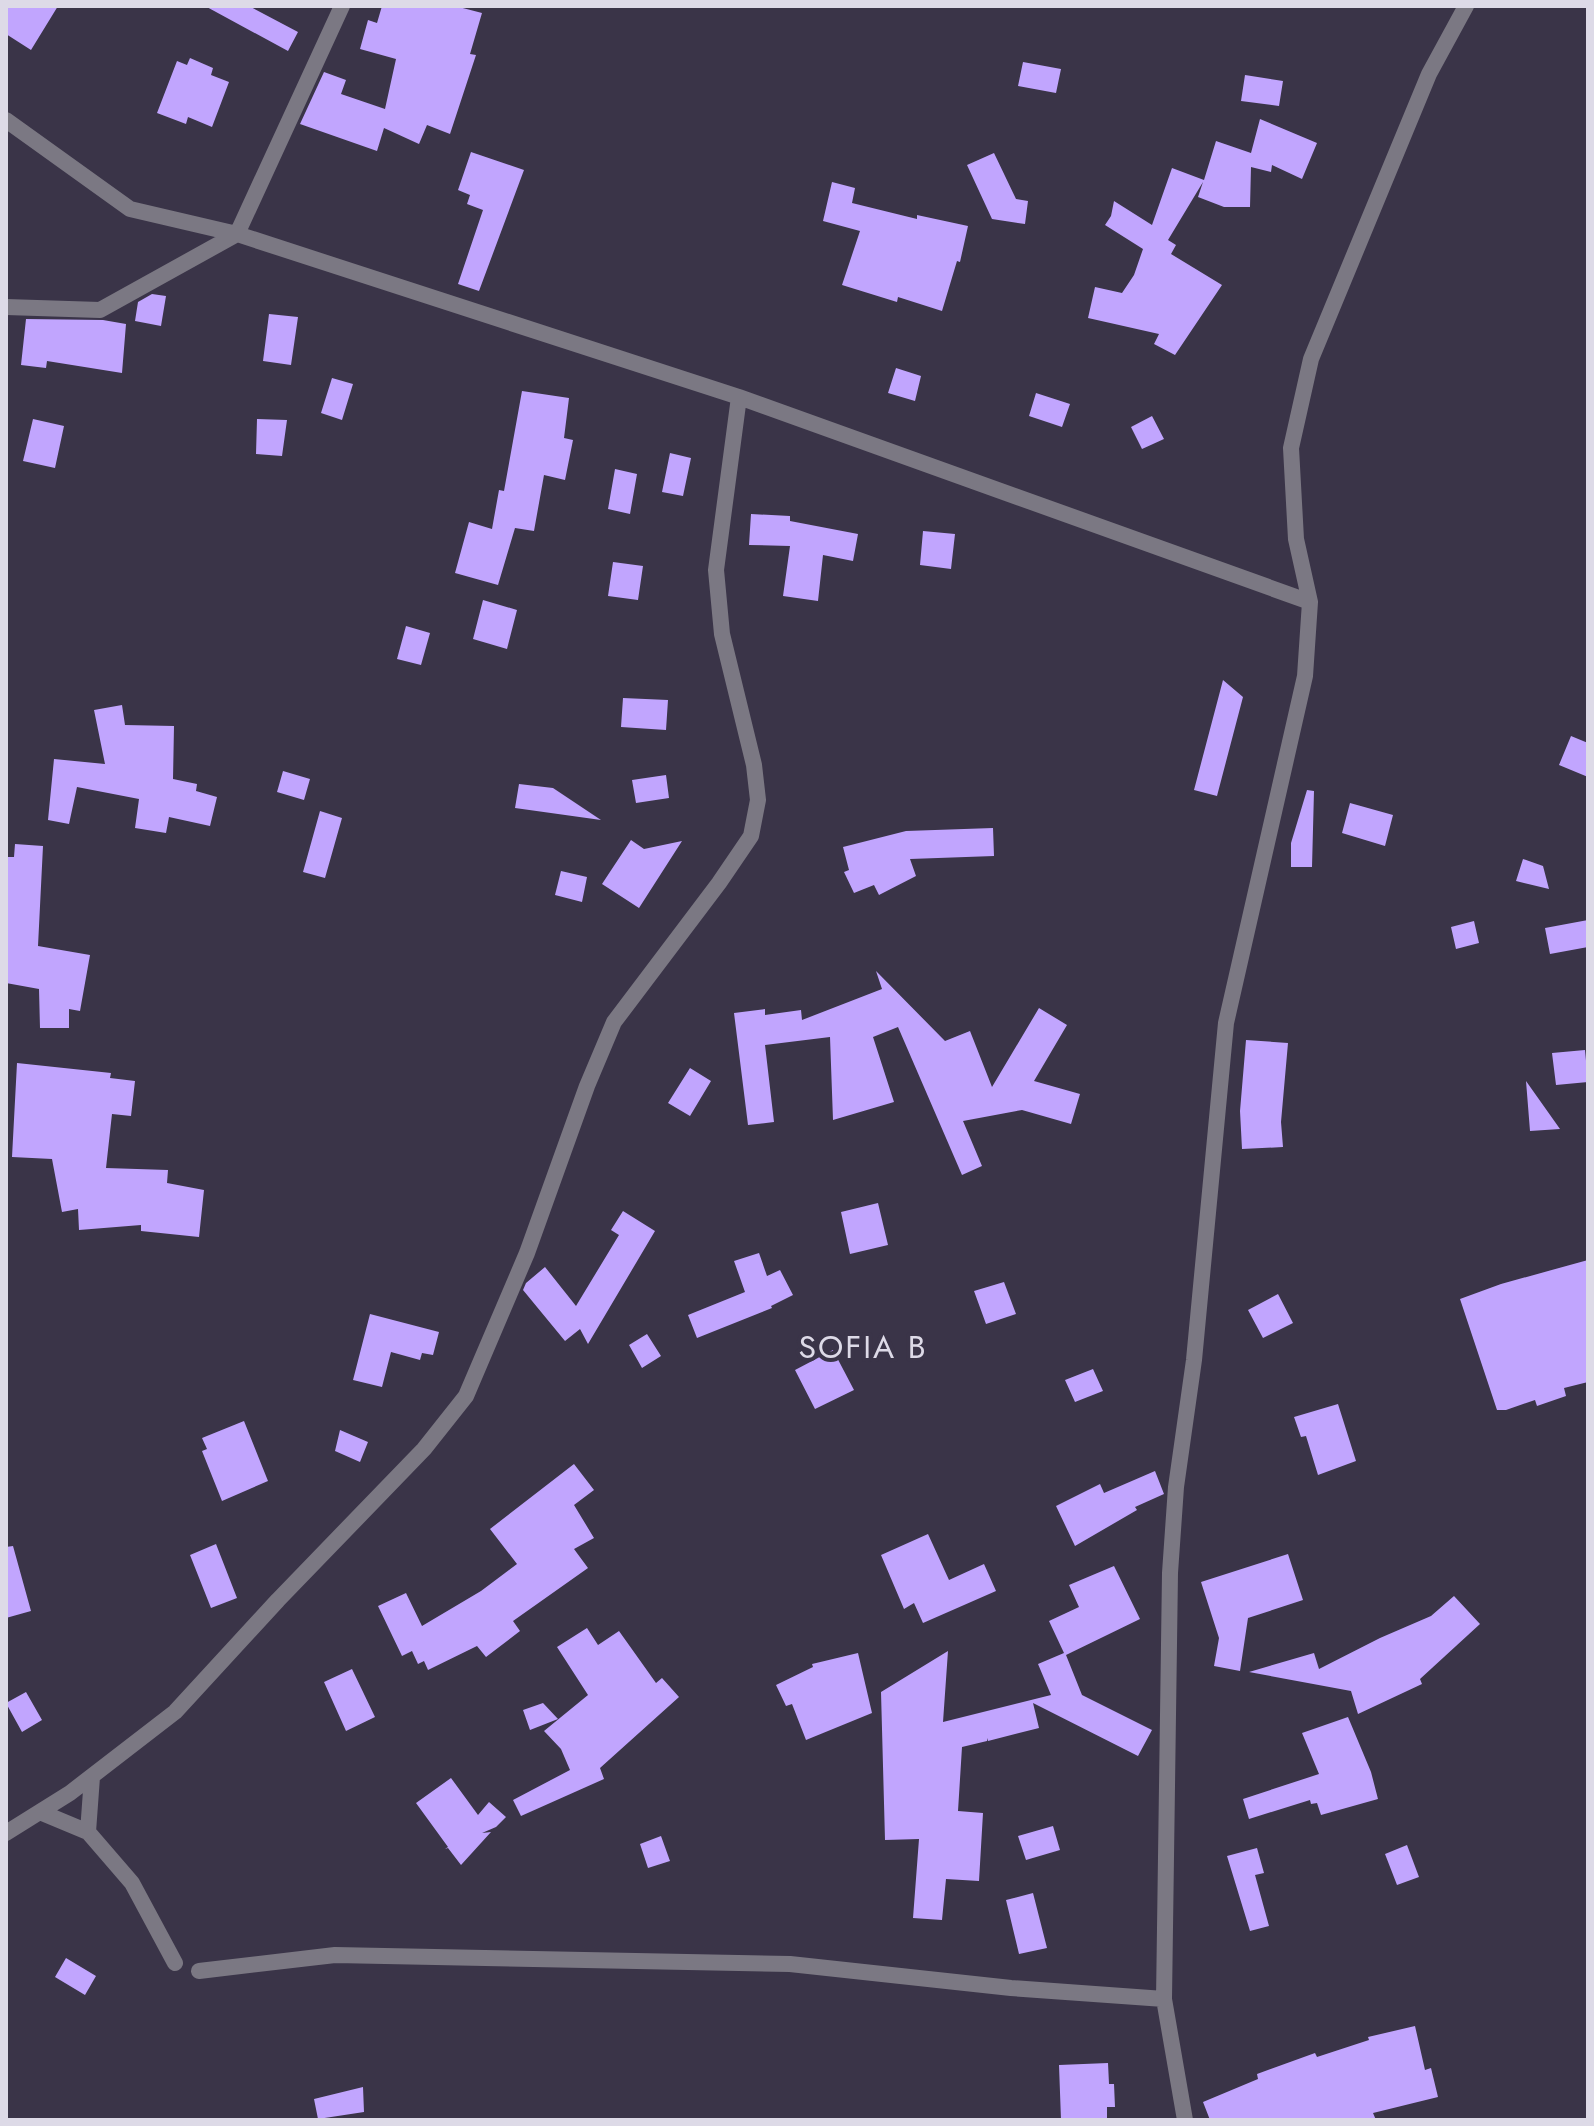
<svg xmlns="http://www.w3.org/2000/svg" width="1594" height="2126" font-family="Jost,sans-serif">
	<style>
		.building { fill: #c1a5fe }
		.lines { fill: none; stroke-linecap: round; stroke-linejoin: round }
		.street { stroke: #7b7883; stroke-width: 16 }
		.labels { text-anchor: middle; stroke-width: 8; stroke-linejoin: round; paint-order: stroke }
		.quarter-label { font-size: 32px; letter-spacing: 2px; fill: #dddae7; stroke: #3a3448 }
	</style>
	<rect width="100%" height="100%" fill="#3a3448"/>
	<path class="building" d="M 6,6 L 58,6 L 31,50 L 6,34 Z
		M 205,6 L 249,6 L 298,32 L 288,51 Z
		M 382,6 L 455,6 L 482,13 L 470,54 L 476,55 L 450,134 L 427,125 L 419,144 L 384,128 L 377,151 L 300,124 L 324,72 L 346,80 L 341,94 L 385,109 L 396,59 L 360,49 L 368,20 L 377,23 Z
		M 190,58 L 213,68 L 211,75 L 229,82 L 212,127 L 188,117 L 186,124 L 157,113 L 177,61 L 187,65 Z
		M 1023,62 L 1061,69 L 1056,93 L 1018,86 Z
		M 1245,75 L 1283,81 L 1279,106 L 1241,101 Z
		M 1260,119 L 1317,143 L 1302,179 L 1272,165 L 1271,172 L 1251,167 L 1250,207 L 1224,207 L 1198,197 L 1203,182 L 1168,240 L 1176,245 L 1171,254 L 1222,285 L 1175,355 L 1154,344 L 1159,334 L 1088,318 L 1095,287 L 1122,293 L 1134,275 L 1143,249 L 1105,225 L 1111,216 L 1114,201 L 1152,225 L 1172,168 L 1204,180 L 1216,141 L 1251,153 Z
		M 471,152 L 524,170 L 479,291 L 458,284 L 483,210 L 467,204 L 470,195 L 458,190 Z
		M 994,153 L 1016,199 L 1028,201 L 1025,224 L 992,219 L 967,165 Z
		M 832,182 L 855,188 L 852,203 L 917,219 L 917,215 L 968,226 L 960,262 L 957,261 L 942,311 L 898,297 L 897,302 L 842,285 L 860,231 L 823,221 Z
		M 152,294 L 166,296 L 161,326 L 135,321 L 138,302 Z
		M 269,314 L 298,317 L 291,365 L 263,361 Z
		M 26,319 L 103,320 L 126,324 L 122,373 L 47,361 L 46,368 L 21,365 Z
		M 896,368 L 921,376 L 915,401 L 888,393 Z
		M 332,378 L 353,384 L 342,420 L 321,413 Z
		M 522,391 L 569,398 L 564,438 L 573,440 L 565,480 L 544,475 L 534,531 L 515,528 L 498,585 L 455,573 L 469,522 L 492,529 L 499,490 L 504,491 Z
		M 1036,393 L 1070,404 L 1062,427 L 1029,416 Z
		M 1152,416 L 1164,439 L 1142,449 L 1131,427 Z
		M 33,419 L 64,426 L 55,468 L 23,461 Z
		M 257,419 L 287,420 L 282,456 L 256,454 Z
		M 670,453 L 691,458 L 683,496 L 662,492 Z
		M 615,469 L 637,474 L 630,514 L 608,509 Z
		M 751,514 L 790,516 L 790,521 L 858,534 L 853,561 L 823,555 L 818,601 L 783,596 L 790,546 L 749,545 Z
		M 923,531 L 955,534 L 951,569 L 920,565 Z
		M 613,562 L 643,566 L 638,600 L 608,596 Z
		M 483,600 L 517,610 L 507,649 L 473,639 Z
		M 406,626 L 430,633 L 421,665 L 397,659 Z
		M 1223,680 L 1243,697 L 1217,796 L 1194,790 Z
		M 623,698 L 668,700 L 666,730 L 621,727 Z
		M 122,705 L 125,725 L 174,726 L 173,779 L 197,784 L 196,791 L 217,797 L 210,826 L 169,817 L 166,833 L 135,828 L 139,799 L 77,787 L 69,824 L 48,820 L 54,759 L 105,764 L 94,710 Z
		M 1571,736 L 1588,743 L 1588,777 L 1559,765 Z
		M 283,771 L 310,779 L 304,800 L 277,792 Z
		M 666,775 L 669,798 L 636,803 L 632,780 Z
		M 519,784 L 553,788 L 601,820 L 515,808 Z
		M 1307,790 L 1314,791 L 1312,867 L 1291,867 L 1291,843 Z
		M 1350,803 L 1393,815 L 1385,846 L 1342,833 Z
		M 320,811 L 342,818 L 325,878 L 303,872 Z
		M 993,828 L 994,856 L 910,859 L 916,876 L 879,895 L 874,885 L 854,893 L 844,872 L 849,870 L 843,847 L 906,831 Z
		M 631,840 L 644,849 L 682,841 L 639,908 L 602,884 Z
		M 15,844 L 43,846 L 38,946 L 90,955 L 80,1011 L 69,1009 L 69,1028 L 40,1028 L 39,989 L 6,983 L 7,857 L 14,857 Z
		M 1523,859 L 1543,866 L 1549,889 L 1516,881 Z
		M 561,871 L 587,877 L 582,902 L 555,895 Z
		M 1588,920 L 1588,947 L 1550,954 L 1545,928 Z
		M 1474,921 L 1479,943 L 1456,949 L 1451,927 Z
		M 876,971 L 945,1041 L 970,1031 L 992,1087 L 1039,1008 L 1067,1025 L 1034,1081 L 1080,1094 L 1071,1124 L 1022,1110 L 963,1121 L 982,1166 L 962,1175 L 898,1027 L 873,1037 L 894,1102 L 833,1120 L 830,1037 L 765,1045 L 774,1122 L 748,1125 L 734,1013 L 765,1009 L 765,1015 L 801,1010 L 802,1020 L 882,989 Z
		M 1246,1040 L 1288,1043 L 1281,1122 L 1283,1147 L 1242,1149 L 1240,1111 Z
		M 1585,1050 L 1588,1082 L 1556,1085 L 1552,1053 Z
		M 17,1063 L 111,1073 L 110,1078 L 135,1081 L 131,1116 L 112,1114 L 106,1168 L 168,1170 L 167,1183 L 204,1190 L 199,1237 L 141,1231 L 141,1225 L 79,1230 L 78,1209 L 62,1212 L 52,1159 L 12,1157 Z
		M 690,1068 L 711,1081 L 690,1116 L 668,1103 Z
		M 1526,1081 L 1560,1129 L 1530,1131 Z
		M 878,1203 L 888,1245 L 850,1254 L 841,1212 Z
		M 623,1211 L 655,1231 L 588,1344 L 580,1329 L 565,1341 L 523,1290 L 526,1283 L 545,1267 L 576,1306 L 619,1235 L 611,1230 Z
		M 759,1253 L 767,1276 L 780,1270 L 793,1295 L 771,1306 L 772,1308 L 697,1338 L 688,1315 L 745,1292 L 734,1261 Z
		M 1588,1260 L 1588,1382 L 1564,1388 L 1566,1396 L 1537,1406 L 1535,1400 L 1506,1410 L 1497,1410 L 1460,1299 L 1501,1284 Z
		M 1004,1282 L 1016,1314 L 986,1324 L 974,1291 Z
		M 1278,1294 L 1293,1323 L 1263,1338 L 1248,1310 Z
		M 370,1314 L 439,1332 L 433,1355 L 422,1353 L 420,1360 L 391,1352 L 382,1387 L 353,1380 Z
		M 647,1334 L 661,1356 L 642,1368 L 629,1345 Z
		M 833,1350 L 854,1390 L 815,1409 L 795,1370 Z
		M 1093,1369 L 1103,1391 L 1075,1402 L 1065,1380 Z
		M 1338,1404 L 1356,1461 L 1318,1475 L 1306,1436 L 1301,1437 L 1294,1417 Z
		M 244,1421 L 268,1481 L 222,1501 L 202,1451 L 207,1449 L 202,1438 Z
		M 340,1430 L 368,1442 L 360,1462 L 335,1451 Z
		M 574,1464 L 594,1490 L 574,1505 L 594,1538 L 574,1549 L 588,1568 L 513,1621 L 520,1631 L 486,1657 L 477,1646 L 428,1670 L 424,1661 L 418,1664 L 412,1651 L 402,1656 L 378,1606 L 406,1593 L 422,1626 L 481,1591 L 517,1564 L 490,1529 Z
		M 1155,1471 L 1164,1494 L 1135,1507 L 1137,1510 L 1075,1546 L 1056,1506 L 1100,1484 L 1104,1493 Z
		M 928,1534 L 949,1580 L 984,1564 L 996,1591 L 923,1623 L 914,1603 L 904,1609 L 881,1555 Z
		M 216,1544 L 237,1598 L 211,1608 L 190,1555 Z
		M 13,1546 L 31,1611 L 6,1618 L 6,1547 Z
		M 1288,1554 L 1303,1600 L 1248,1618 L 1240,1671 L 1214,1666 L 1219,1638 L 1201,1582 Z
		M 1114,1566 L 1140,1619 L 1066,1655 L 1082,1695 L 1152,1730 L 1138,1756 L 1033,1703 L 1039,1728 L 988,1741 L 987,1738 L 987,1741 L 962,1747 L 958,1811 L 983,1813 L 979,1881 L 946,1879 L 942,1920 L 913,1918 L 919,1839 L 885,1840 L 881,1692 L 948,1651 L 943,1722 L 1051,1695 L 1038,1664 L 1064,1653 L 1049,1621 L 1079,1607 L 1069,1585 Z
		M 1454,1596 L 1480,1624 L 1420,1679 L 1422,1684 L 1358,1714 L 1351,1691 L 1249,1672 L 1314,1653 L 1319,1669 L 1380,1638 L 1431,1616 Z
		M 587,1628 L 598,1645 L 619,1631 L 656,1683 L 662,1678 L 679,1697 L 600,1768 L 604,1779 L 521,1816 L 513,1800 L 570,1770 L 561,1749 L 544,1731 L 588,1695 L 557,1647 Z
		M 858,1653 L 872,1713 L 806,1740 L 792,1704 L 786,1706 L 776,1685 L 813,1667 L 812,1664 Z
		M 352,1669 L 375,1717 L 346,1731 L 324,1682 Z
		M 26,1692 L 42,1720 L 22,1732 L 6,1703 Z
		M 543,1703 L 558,1719 L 530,1730 L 523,1710 Z
		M 1348,1717 L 1371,1772 L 1378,1799 L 1321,1815 L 1317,1803 L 1311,1804 L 1310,1800 L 1249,1819 L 1243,1799 L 1319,1774 L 1302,1733 Z
		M 451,1778 L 478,1815 L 489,1802 L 506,1817 L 496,1827 L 482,1833 L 491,1832 L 461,1865 L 448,1848 L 445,1849 L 448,1847 L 416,1803 Z
		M 1053,1826 L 1060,1850 L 1026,1860 L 1018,1836 Z
		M 661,1836 L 670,1861 L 648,1868 L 640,1844 Z
		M 1407,1845 L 1419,1877 L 1397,1885 L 1385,1854 Z
		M 1257,1848 L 1264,1873 L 1255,1875 L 1269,1926 L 1250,1931 L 1227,1856 Z
		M 1033,1893 L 1047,1948 L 1019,1954 L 1006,1900 Z
		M 66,1958 L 96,1976 L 85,1995 L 55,1977 Z
		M 1415,2026 L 1425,2070 L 1431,2068 L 1438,2097 L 1373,2113 L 1376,2120 L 1210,2120 L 1203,2102 L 1258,2079 L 1257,2074 L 1315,2053 L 1317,2057 L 1369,2040 L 1368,2037 Z
		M 1108,2063 L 1109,2084 L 1114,2084 L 1115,2107 L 1107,2107 L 1107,2120 L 1061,2120 L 1059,2065 Z
		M 363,2087 L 364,2112 L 318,2119 L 314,2099 Z"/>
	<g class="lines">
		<path class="street" d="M 6,120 L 130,209 L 237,234 L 739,397 L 1310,602
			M 6,307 L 100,310 L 237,234 L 342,6
			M 40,1812 L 88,1832 L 132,1883 L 175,1963
			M 88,1832 L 92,1777
			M 6,1833 L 70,1793 L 175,1712 L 278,1600 L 424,1449 L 466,1396 L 527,1253 L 587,1086 L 614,1022 L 719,883 L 751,836 L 758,800 L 754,765 L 722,634 L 716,570 L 739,397
			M 199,1971 L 335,1955 L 790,1964 L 1011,1988 L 1164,1999
			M 1185,2120 L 1164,1999 L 1170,1573 L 1176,1487 L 1194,1360 L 1226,1023 L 1305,676 L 1310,602 L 1296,539 L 1291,448 L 1311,359 L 1429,74 L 1466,6"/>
	</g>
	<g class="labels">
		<g class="quarter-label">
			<text x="863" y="1358">SOFIA B</text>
		</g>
	</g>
	<rect width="1594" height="2126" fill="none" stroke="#dddae7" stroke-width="16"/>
</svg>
